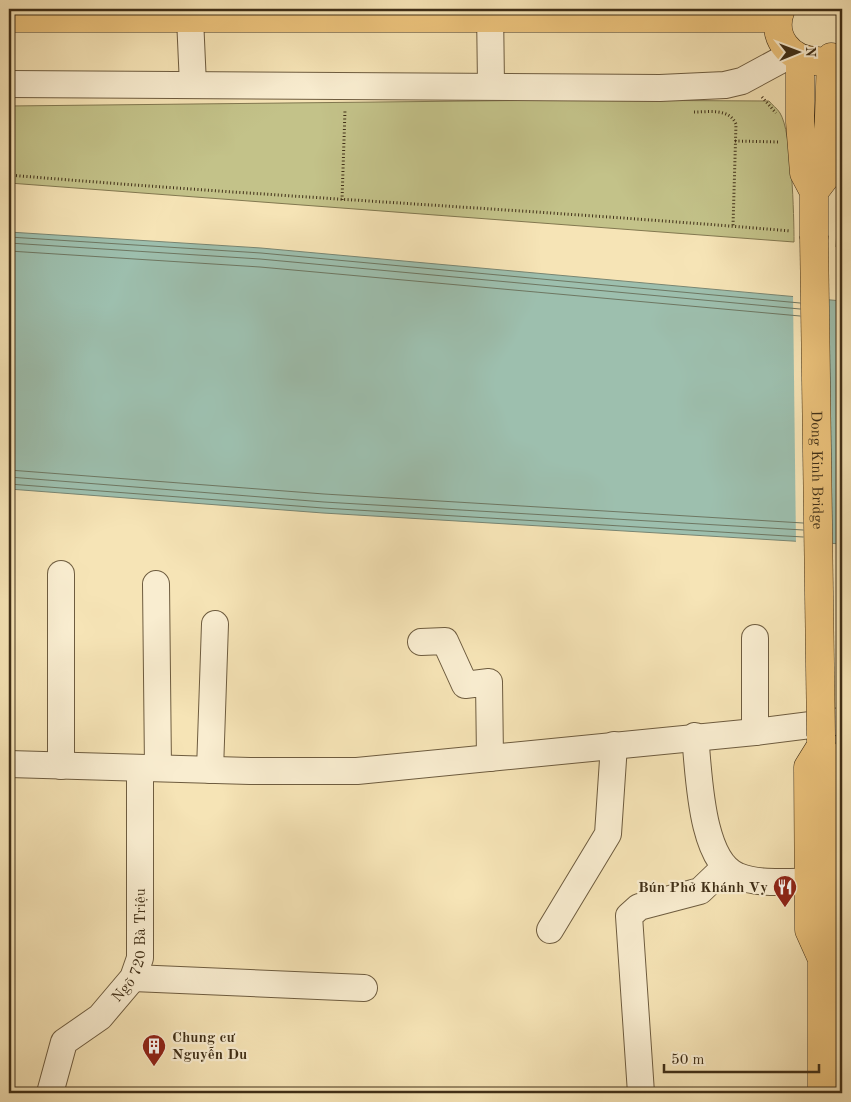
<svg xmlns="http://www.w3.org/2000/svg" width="851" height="1102" font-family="'Old Standard TT',serif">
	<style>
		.green { fill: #c3c289; stroke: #827850 }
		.water { fill: #9dbfae; stroke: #788572 }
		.pier { fill: #f6e4b6 }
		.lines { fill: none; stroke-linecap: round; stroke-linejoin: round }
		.shore { stroke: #6e7762; stroke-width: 1 }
		.minor-casing { stroke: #6e5c3f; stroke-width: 28 }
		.major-casing { stroke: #402f17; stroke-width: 29 }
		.path { stroke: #402f17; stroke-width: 3; stroke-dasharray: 1 2.5; stroke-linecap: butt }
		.minor { stroke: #f9edd0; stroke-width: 26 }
		.major { stroke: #ebc27b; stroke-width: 28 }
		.major-bridge-casing { stroke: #402f17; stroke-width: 29; stroke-linecap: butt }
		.major-bridge { stroke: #ebc27b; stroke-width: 28 }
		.labels { text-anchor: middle; stroke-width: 4.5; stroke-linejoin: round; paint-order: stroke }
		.street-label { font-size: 15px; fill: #402f17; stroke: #f9edd0 }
		.poi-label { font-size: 15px; font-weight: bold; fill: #402f17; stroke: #f9edd0; text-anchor: end }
	</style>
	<rect width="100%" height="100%" fill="#f6e4b6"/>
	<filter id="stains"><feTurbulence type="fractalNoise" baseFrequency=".004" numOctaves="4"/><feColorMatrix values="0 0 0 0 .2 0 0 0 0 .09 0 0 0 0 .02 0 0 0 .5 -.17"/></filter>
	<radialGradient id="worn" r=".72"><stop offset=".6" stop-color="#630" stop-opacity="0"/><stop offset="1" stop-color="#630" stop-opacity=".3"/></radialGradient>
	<path class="green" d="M 564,100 L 769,101 C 772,105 777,108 780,113 C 792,132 794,216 794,242 L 9,183 L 9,106 Z
		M 842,141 L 842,248 L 836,247 Z"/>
	<path class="water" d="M 9,232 L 261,248 L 842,301 L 842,544 L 323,513 L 9,489 Z"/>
	<path class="pier" d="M 793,294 L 829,297 L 832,546 L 796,544 Z"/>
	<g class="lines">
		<path class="shore" d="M 9,237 L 261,253 L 800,303
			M 9,243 L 260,259 L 800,309
			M 9,251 L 260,267 L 800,316
			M 9,470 L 324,494 L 803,523
			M 9,477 L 324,502 L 803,530
			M 9,484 L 323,508 L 803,537"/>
		<g class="minor-casing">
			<g id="minor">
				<path d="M 490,9 L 491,85"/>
				<path d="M 190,18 L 193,85"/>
				<path d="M 9,84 L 660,88 L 725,85 L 742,81 L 792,54"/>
				<path d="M 156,584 L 158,768"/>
				<path d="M 755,638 L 755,732"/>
				<path d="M 421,642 L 445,641 L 465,685 L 489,682 L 490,758"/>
				<path d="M 695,736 C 699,772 700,861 738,876 C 759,885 787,881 810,882"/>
				<path d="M 9,764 L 250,771 L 357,771 L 755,732 L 842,721"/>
				<path d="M 61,766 L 61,574"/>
				<path d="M 210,770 L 215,624"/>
				<path d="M 550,930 L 608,834 L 614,745"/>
				<path d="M 133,978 L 364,988"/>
				<path d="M 822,1006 L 842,1006"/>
				<path id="s1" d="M 50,1093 L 64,1042 L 100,1017 L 133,978 L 140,958 L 140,768"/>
				<path d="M 641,1093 L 629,916 L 639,907 L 700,891 L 724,868"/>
			</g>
		</g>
		<g class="major-casing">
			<path id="major" d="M 781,9 C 770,36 789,61 818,61
				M 9,18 L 777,18
				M 800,59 L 800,122 L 804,173 L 814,192 L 814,236
				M 814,192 L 827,175 L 831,57
				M 821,736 L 821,746 L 831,765 L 834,930 L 822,959 L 822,1093
				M 821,746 L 808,767 L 809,930 L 822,959"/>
		</g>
		<path class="path" d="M 762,97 L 776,113
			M 694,112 C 709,112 729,108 736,124 L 733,226
			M 735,141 L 780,142
			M 9,175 C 269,197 530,209 791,231
			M 342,200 L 345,110"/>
		<use href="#minor" class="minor"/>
		<use href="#major" class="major"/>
		<g class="major-bridge-casing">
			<g id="major-bridge">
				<path id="s2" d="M 814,236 L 821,736"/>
			</g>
		</g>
		<use href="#major-bridge" class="major-bridge"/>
	</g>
	<defs>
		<g id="restaurant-pin" transform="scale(1.25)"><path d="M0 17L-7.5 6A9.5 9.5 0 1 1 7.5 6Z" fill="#8f2418" stroke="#f9edd0"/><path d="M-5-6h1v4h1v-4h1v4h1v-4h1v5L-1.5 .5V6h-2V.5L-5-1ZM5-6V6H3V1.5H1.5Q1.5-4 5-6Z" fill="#fff"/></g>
		<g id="building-pin" transform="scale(1.25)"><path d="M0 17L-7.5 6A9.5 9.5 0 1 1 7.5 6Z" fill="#8f2418" stroke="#f9edd0"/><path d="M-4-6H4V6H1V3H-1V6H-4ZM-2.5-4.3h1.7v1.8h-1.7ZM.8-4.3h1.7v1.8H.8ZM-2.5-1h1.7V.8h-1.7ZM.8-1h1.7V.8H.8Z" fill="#fff"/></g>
	</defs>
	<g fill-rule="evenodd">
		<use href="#restaurant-pin" x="785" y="887"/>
		<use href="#building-pin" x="154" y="1046"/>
	</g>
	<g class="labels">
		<g class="street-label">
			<text dy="5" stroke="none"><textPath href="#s2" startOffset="234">Dong Kinh Bridge</textPath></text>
			<text dy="5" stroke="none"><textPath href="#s1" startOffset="179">Ngõ 720 Bà Triệu</textPath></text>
		</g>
		<g class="poi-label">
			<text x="768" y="892">Bún Phở Khánh Vy</text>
			<text x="172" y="1042" text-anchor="start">Chung cư<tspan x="172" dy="17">Nguyễn Du</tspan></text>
		</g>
	</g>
	<rect width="851" height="1102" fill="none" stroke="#f6e4b6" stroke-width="30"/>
	<rect x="10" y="10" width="831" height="1082" fill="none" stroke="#402f17" stroke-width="2.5"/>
	<rect x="15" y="15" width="821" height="1072" fill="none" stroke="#402f17"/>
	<g transform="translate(798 52) rotate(89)" stroke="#f9edd0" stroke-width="4" paint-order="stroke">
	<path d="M0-4L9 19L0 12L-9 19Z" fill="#402f17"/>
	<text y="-8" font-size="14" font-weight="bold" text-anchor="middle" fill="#402f17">N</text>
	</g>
	<path d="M664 1064v8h155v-8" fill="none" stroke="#402f17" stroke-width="2.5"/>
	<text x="671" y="1064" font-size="15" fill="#402f17" stroke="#f9edd0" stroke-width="4" paint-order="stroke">50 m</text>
	<rect width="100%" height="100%" filter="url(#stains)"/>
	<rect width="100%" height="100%" fill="url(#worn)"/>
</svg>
